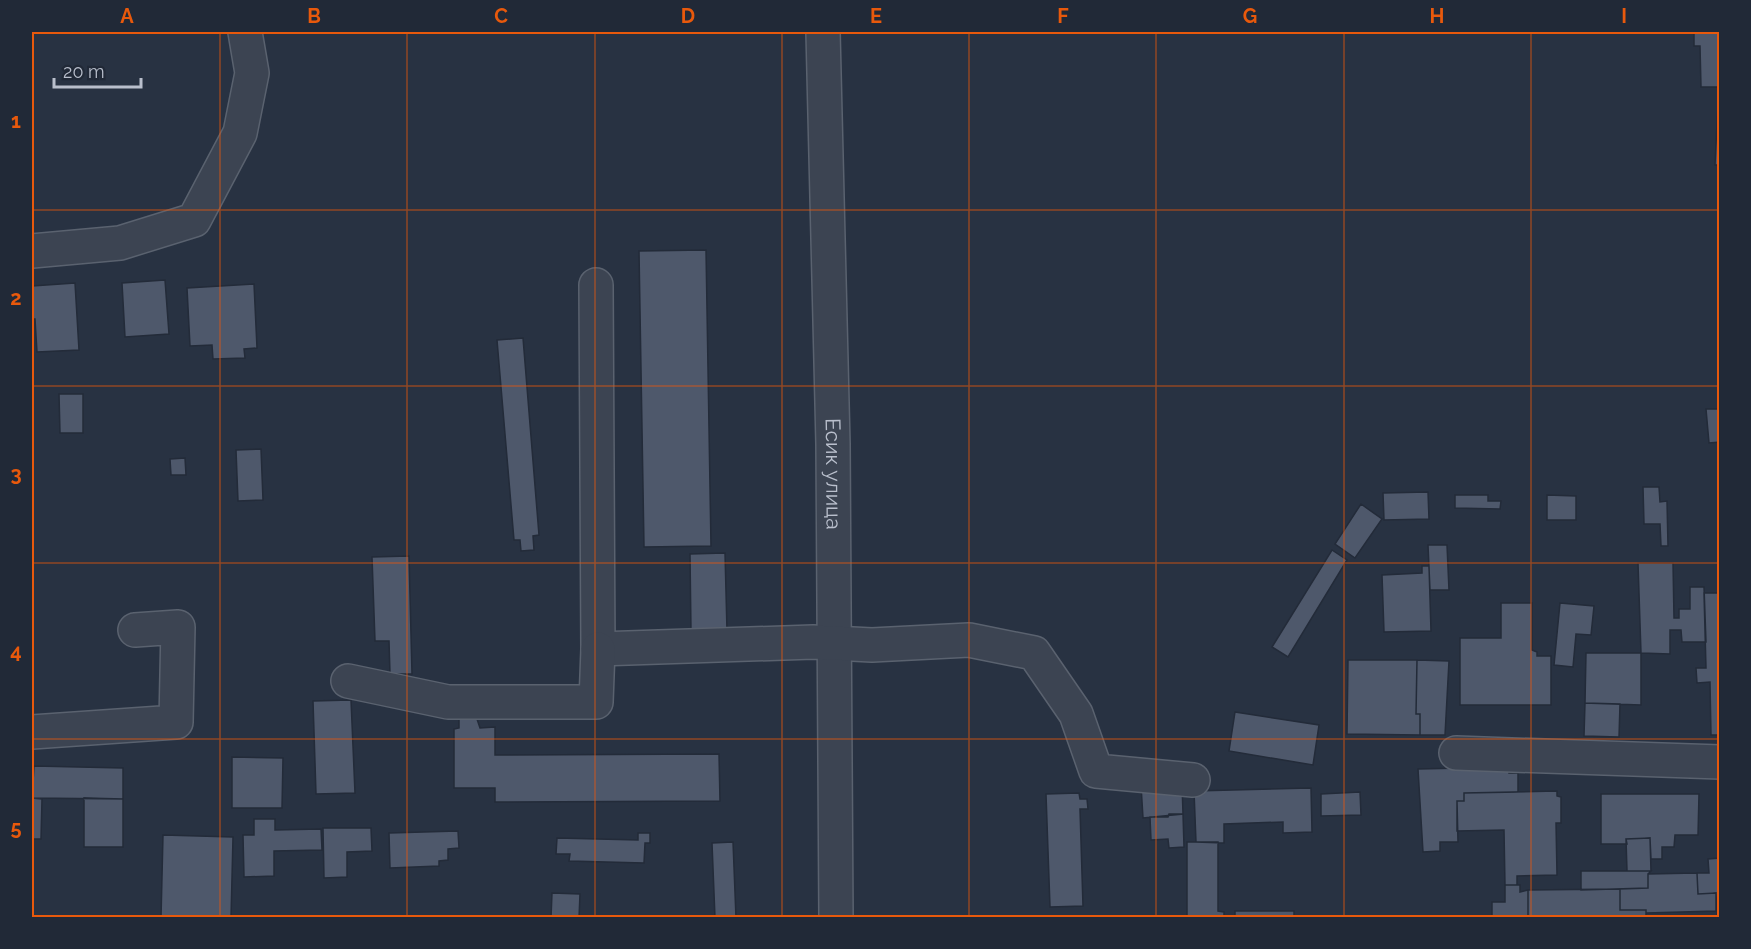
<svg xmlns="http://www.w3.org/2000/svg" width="1751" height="949" font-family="Raleway,sans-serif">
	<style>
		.building { fill: #4e586b; stroke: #232b39; stroke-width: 1.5 }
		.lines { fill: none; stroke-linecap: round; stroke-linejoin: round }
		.minor-casing { stroke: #5a626f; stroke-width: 36 }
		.minor { stroke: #3c4452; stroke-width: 33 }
		.grid { fill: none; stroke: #e8590c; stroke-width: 1.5; stroke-opacity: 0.55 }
		.labels { text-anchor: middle; stroke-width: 5; stroke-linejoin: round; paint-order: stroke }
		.street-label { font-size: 21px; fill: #b9bfcc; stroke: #212937 }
		.neatline { fill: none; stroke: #e8590c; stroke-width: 2 }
		.grid-label { font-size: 20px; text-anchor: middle; font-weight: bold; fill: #e8590c }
	</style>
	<rect width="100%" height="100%" fill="#283242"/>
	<path class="building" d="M 1694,32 L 1720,32 L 1720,87 L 1701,87 L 1700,46 L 1694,46 Z
		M 1718,104 L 1720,104 L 1720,165 L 1715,165 Z
		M 706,250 L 711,546 L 644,547 L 639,251 Z
		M 165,280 L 169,334 L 125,337 L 122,283 Z
		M 75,283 L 79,350 L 37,352 L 35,319 L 32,319 L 32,286 Z
		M 254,284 L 257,348 L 244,349 L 245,358 L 213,359 L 212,345 L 190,346 L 187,288 Z
		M 523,338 L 539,535 L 533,536 L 534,550 L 521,551 L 520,540 L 514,540 L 497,340 Z
		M 59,394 L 83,394 L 83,433 L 60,433 Z
		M 1706,409 L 1718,409 L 1720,442 L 1709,443 Z
		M 261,449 L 263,500 L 238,501 L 236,450 Z
		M 185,458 L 186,475 L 171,475 L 170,459 Z
		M 1643,487 L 1659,487 L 1660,502 L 1667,501 L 1668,546 L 1661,546 L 1660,524 L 1644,524 Z
		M 1428,492 L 1429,519 L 1384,520 L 1383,493 Z
		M 1455,495 L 1488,495 L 1488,501 L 1501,501 L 1500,509 L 1455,508 Z
		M 1547,495 L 1576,496 L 1576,520 L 1547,520 Z
		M 1361,504 L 1382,519 L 1355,558 L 1335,544 Z
		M 1428,545 L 1447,545 L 1449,590 L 1430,590 Z
		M 1332,550 L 1347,560 L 1288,657 L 1272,647 Z
		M 725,553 L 727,631 L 691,632 L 690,554 Z
		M 409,556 L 412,674 L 390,674 L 389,641 L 375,641 L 372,557 Z
		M 1638,563 L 1673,563 L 1674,618 L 1679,618 L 1679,609 L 1690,609 L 1690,587 L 1704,587 L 1706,642 L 1682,642 L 1681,630 L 1670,630 L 1670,654 L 1641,653 Z
		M 1422,566 L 1429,566 L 1431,631 L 1384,632 L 1382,575 L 1422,573 Z
		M 1704,593 L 1720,593 L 1720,735 L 1711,735 L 1710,682 L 1697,683 L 1696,668 L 1706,668 Z
		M 1501,603 L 1532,603 L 1532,650 L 1537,652 L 1537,656 L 1551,656 L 1551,705 L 1460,705 L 1460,638 L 1501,638 Z
		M 1560,603 L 1594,606 L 1591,635 L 1576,634 L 1573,667 L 1554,665 Z
		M 1586,653 L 1641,653 L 1641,705 L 1585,703 Z
		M 1348,660 L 1417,660 L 1416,714 L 1420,714 L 1420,735 L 1347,734 Z
		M 1417,660 L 1449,661 L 1445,735 L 1420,735 L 1420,714 L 1416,714 Z
		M 351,700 L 355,793 L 316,794 L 313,701 Z
		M 1585,703 L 1620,704 L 1619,737 L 1584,736 Z
		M 1235,712 L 1319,725 L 1313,765 L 1229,751 Z
		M 459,719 L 477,719 L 480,728 L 495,727 L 495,755 L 719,754 L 720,801 L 495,802 L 495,788 L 454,788 L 454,729 L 459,728 Z
		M 232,757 L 283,758 L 282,808 L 232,808 Z
		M 34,766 L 123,768 L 123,799 L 32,798 Z
		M 1509,767 L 1509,773 L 1518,773 L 1518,792 L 1464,793 L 1464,801 L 1457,801 L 1458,842 L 1440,842 L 1440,851 L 1423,852 L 1418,769 Z
		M 1182,784 L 1183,814 L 1143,818 L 1141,785 Z
		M 1311,788 L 1312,832 L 1283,833 L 1283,822 L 1224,824 L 1224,843 L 1196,842 L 1194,791 Z
		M 1557,791 L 1557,796 L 1561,797 L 1561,823 L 1556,823 L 1557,875 L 1517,876 L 1517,885 L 1505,885 L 1504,830 L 1457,831 L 1457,801 L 1464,801 L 1464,793 Z
		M 1360,792 L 1361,815 L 1321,816 L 1321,794 Z
		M 1079,793 L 1080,799 L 1087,799 L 1088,809 L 1080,809 L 1083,906 L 1050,907 L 1046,794 Z
		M 1601,794 L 1699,794 L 1698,835 L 1675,835 L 1674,847 L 1662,847 L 1662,859 L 1651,859 L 1650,838 L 1626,839 L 1627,844 L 1601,844 Z
		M 32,798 L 42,799 L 41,839 L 32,839 Z
		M 84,798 L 123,799 L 123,847 L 84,847 Z
		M 1169,814 L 1183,814 L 1184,847 L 1169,848 L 1168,839 L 1151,840 L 1150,817 L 1168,817 Z
		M 254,819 L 275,819 L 275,830 L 321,829 L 322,850 L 274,851 L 274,876 L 244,877 L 243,835 L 254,835 Z
		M 323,828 L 371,828 L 372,851 L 347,852 L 347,877 L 324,878 Z
		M 458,831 L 459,848 L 448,849 L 448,860 L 439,861 L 439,866 L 390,868 L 389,833 Z
		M 638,833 L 650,833 L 650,843 L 645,843 L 644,863 L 569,861 L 570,854 L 556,854 L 557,838 L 638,840 Z
		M 163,835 L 233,837 L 231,918 L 161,918 Z
		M 1650,838 L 1651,871 L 1627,871 L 1626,839 Z
		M 733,842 L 736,918 L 715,918 L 712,843 Z
		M 1187,842 L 1218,842 L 1218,911 L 1224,912 L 1224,918 L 1187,918 Z
		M 1720,858 L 1720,915 L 1717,915 L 1716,893 L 1698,894 L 1697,873 L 1709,873 L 1708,859 Z
		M 1581,871 L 1651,871 L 1648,874 L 1648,888 L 1581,890 Z
		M 1697,873 L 1698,894 L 1716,893 L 1716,911 L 1646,913 L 1646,910 L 1620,910 L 1620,889 L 1648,888 L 1648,874 Z
		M 1505,885 L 1520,885 L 1520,892 L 1528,890 L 1528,918 L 1492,918 L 1492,902 L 1505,902 Z
		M 1620,889 L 1620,910 L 1646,910 L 1646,918 L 1528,918 L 1528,890 Z
		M 552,893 L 580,894 L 579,918 L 551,918 Z
		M 1235,911 L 1294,911 L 1294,918 L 1235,918 Z"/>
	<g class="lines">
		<g class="minor-casing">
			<g id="minor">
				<path id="s1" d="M 823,32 L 833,444 L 836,918"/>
				<path d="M 32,251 L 120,243 L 194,220 L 240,133 L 252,73 L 245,32"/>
				<path d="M 596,285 L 598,649 L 813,642 L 872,645 L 969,640 L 1034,653 L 1076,714 L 1096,771 L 1193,780"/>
				<path d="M 348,681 L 448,702 L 596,702 L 598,649"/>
				<path d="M 32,732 L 176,722 L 178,627 L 135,630"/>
				<path d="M 1456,753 L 1720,762"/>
			</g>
		</g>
		<use href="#minor" class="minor"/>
	</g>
	<path class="grid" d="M 220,32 L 220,918M 407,32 L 407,918M 595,32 L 595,918M 782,32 L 782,918M 969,32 L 969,918M 1156,32 L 1156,918M 1344,32 L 1344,918M 1531,32 L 1531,918M 32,210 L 1720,210M 32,386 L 1720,386M 32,563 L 1720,563M 32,739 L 1720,739"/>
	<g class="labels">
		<g class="street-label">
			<text dy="7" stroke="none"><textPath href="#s1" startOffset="442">Есик улица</textPath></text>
		</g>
	</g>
	<rect width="1751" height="949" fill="none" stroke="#212937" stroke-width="66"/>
	<path d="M54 78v9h87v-9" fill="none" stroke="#b9bfcc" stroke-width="3"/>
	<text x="63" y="78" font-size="18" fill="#b9bfcc" stroke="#212937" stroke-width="4.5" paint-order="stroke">20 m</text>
	<rect x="33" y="33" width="1685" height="883" class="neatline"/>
	<g class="grid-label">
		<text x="127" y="23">A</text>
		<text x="314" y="23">B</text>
		<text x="501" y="23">C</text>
		<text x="688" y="23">D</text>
		<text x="876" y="23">E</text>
		<text x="1063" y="23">F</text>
		<text x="1250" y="23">G</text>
		<text x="1437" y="23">H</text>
		<text x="1624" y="23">I</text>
		<text x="16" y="128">1</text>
		<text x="16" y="305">2</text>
		<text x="16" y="481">3</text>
		<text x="16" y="658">4</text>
		<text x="16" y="835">5</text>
	</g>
</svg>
